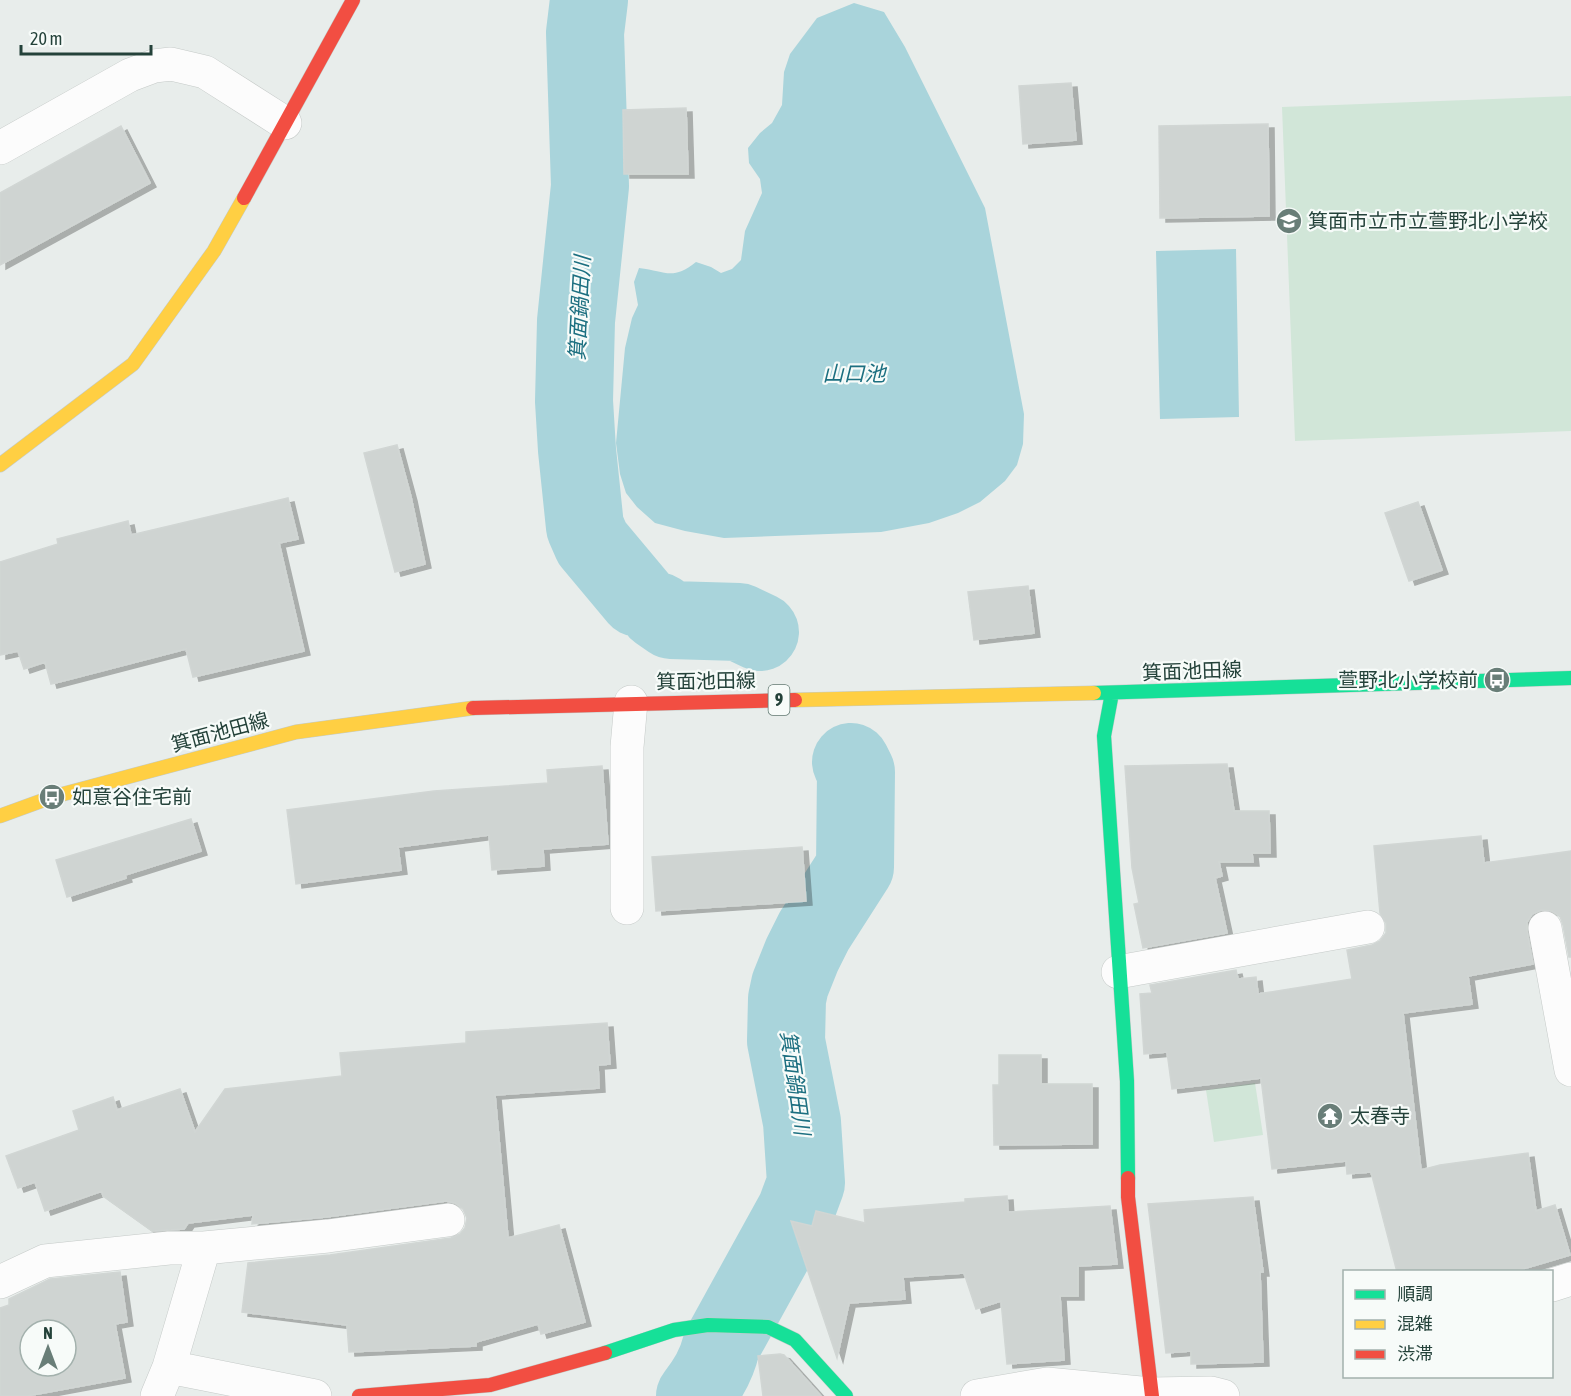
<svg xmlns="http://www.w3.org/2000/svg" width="1571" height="1396" font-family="'Asap Condensed','Noto Sans JP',sans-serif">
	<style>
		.green { fill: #d1e6d8 }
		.water { fill: #a9d4db }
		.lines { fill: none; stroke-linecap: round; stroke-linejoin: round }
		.river { stroke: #a9d4db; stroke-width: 78 }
		.building { fill: #cfd4d2; stroke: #d1d6d4; stroke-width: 1.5; fill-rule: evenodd; filter: url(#shadow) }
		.street-casing { stroke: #c5cac8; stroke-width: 34 }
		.fast-casing { stroke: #c3cbc8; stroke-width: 15 }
		.slow-casing { stroke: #c3cbc8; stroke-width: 15 }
		.jam-casing { stroke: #c3cbc8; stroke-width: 15 }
		.street { stroke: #fcfcfc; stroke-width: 33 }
		.fast { stroke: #16e098; stroke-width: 14 }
		.slow { stroke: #ffcf43; stroke-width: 14 }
		.jam { stroke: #f24e42; stroke-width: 14 }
		.labels { text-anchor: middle; stroke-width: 4.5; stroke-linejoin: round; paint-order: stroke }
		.shield { fill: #f7fbf9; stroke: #637a73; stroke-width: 1.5 }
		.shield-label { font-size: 18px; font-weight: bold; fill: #24423a }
		.poi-label { font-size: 20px; fill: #24423a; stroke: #f7fbf9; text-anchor: start }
		.street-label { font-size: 20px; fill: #24423a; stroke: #f7fbf9 }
		.water-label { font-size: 21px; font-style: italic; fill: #1c6f80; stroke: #f7fbf9 }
	</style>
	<defs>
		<filter id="shadow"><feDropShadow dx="6" dy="4" stdDeviation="0" flood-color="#0004"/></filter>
	</defs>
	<rect width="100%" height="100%" fill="#e8edeb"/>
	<path class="green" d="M 1571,96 L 1571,431 L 1295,441 L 1282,107 Z
		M 1255,1083 L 1263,1135 L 1214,1142 L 1206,1090 Z"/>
	<path class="water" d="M 854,3 L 884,12 L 905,47 L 985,208 L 1024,414 L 1023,444 L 1017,465 L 1005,481 L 980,502 L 958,513 L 929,523 L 881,532 L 724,538 L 685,531 L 655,523 L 637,507 L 626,493 L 620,474 L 616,443 L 625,348 L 632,318 L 638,305 L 634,282 L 639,268 C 666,271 672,281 696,262 L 711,267 L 721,273 L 732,269 L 741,260 L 745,231 L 762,193 L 760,179 L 749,163 L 748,148 L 760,133 L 772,123 L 782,105 L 784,72 L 790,54 L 817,18 Z
		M 1236,249 L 1239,417 L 1160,419 L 1156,251 Z"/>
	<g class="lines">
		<path class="river" d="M 589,0 L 585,33 L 590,186 L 576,321 L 574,401 L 577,450 L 585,527 L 592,543 L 638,598
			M 658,611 L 671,620 L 739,622 L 760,632
			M 695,1396 C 707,1381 717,1364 721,1346 L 796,1210 L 806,1183 L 802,1122 L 786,1041 L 787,999 L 790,985 L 802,955 L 814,931 L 855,867 L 856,772 L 851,762"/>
	</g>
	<path class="building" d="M 1071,83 L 1076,140 L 1023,144 L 1019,86 Z
		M 686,108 L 688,174 L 624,174 L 623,110 Z
		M 1268,124 L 1269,216 L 1160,218 L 1159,126 Z
		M 121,126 L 150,183 L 0,265 L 0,193 Z
		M 397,445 L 411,497 L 425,564 L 395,572 L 364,453 Z
		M 288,498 L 298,539 L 279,543 L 304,651 L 193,677 L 186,649 L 51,684 L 45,662 L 24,669 L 18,651 L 0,655 L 0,562 L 58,544 L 57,539 L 128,521 L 131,535 Z
		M 1418,502 L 1442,570 L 1409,581 L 1385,513 Z
		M 1028,586 L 1034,633 L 974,640 L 968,592 Z
		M 1227,764 L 1234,811 L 1269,811 L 1270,853 L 1252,853 L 1253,862 L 1219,862 L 1222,876 L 1215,878 L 1227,933 L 1143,948 L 1134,904 L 1139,903 L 1132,868 L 1125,766 Z
		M 602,766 L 608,844 L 543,849 L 544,866 L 492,870 L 489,835 L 398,847 L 401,870 L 296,884 L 287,810 L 434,791 L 548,783 L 547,770 Z
		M 191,819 L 201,851 L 125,875 L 126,878 L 67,897 L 56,860 Z
		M 1481,836 L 1484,863 L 1571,851 L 1571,957 L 1569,957 L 1563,925 L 1560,916 L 1552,911 L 1541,910 L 1532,914 L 1527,922 L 1527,931 L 1533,964 L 1468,976 L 1472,1004 L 1403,1013 L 1421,1170 L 1440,1165 L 1528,1153 L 1536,1211 L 1555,1205 L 1570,1255 L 1513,1272 L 1397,1272 L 1371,1172 L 1347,1174 L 1346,1161 L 1272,1169 L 1261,1078 L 1172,1089 L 1167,1052 L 1144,1054 L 1140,994 L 1152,993 L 1150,985 L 1236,970 L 1238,979 L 1256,977 L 1258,994 L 1352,979 L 1347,950 L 1372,945 L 1380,941 L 1386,933 L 1386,923 L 1380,913 L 1374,846 Z
		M 802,847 L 806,901 L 656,911 L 652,857 Z
		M 607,1023 L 610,1064 L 598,1065 L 599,1088 L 495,1095 L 508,1238 L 559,1225 L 585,1322 L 541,1334 L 538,1324 L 476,1342 L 476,1346 L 349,1352 L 347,1325 L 242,1312 L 248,1263 L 330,1255 L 451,1238 L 460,1234 L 465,1228 L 467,1218 L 463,1209 L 455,1203 L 446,1201 L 326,1217 L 252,1224 L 253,1215 L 188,1223 L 184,1229 L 152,1231 L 103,1196 L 102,1191 L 45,1211 L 35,1182 L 18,1188 L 6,1156 L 79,1130 L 73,1111 L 113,1097 L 117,1110 L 180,1089 L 195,1132 L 225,1089 L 342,1076 L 340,1053 L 466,1043 L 466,1032 Z
		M 999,1055 L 1041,1055 L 1041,1084 L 1092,1084 L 1092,1144 L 994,1145 L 993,1085 L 999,1085 Z
		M 1007,1196 L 1008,1212 L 1110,1206 L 1117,1264 L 1078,1266 L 1078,1296 L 1060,1296 L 1064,1360 L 1007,1364 L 1001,1301 L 976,1309 L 964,1273 L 903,1277 L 905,1299 L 849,1303 L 837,1358 L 791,1221 L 812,1226 L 816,1211 L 865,1223 L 864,1210 L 965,1202 L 965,1199 Z
		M 1253,1197 L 1263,1272 L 1260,1272 L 1263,1362 L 1191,1364 L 1191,1351 L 1166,1353 L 1148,1204 Z
		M 120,1272 L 127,1322 L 115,1324 L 125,1378 L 27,1396 L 0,1396 L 0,1308 L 9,1305 L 9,1299 L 50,1279 ZM 30,1330 L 66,1330 L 66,1366 L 30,1366 Z
		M 780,1354 L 784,1355 L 821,1396 L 763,1396 L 758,1356 Z"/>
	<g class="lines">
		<g class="street-casing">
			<path id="street" d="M 0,148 L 130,75 L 154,66 L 171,64 L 205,72 L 285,123
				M 627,908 L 627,747 L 631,702
				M 1545,928 L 1571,1070
				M 1118,972 L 1368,927
				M 0,1282 L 45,1261 L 169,1248 L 204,1248 L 328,1236 L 448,1220
				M 1552,1285 L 1571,1279
				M 169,1367 L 315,1396
				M 157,1396 L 169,1367 L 204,1248
				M 977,1396 L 1047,1384 L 1151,1394 L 1211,1393 L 1223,1396"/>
		</g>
		<g class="fast-casing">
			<path id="fast" d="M 1094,693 L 1571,678
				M 1112,693 L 1104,736 L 1127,1081 L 1128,1178
				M 605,1353 L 674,1330 L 708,1325 L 768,1327 L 795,1340 L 846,1396"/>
		</g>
		<g class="slow-casing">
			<path id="slow" d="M 0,465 L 133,364 L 214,251 L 244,198
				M 795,700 L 1094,693
				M 0,816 L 52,797 L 296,732 L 473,708"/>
		</g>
		<g class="jam-casing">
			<path id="jam" d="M 244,198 L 353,0
				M 473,708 L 795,700
				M 1128,1178 L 1128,1197 L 1152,1396
				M 359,1396 L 490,1385 L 605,1353"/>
		</g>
		<use href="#street" class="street"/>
		<use href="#fast" class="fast"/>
		<use href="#slow" class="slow"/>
		<use href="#jam" class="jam"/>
	</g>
	<defs>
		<g id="school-disc" transform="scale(1.35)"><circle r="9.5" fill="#697e78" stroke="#f7fbf9"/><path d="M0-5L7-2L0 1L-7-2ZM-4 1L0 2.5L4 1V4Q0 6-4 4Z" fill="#fff"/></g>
		<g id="bus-disc" transform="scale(1.35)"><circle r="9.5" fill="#697e78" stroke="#f7fbf9"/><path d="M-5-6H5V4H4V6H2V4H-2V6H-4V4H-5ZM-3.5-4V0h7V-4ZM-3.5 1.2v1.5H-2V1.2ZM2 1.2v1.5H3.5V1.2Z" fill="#fff"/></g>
		<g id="temple-disc" transform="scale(1.35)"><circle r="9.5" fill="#697e78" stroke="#f7fbf9"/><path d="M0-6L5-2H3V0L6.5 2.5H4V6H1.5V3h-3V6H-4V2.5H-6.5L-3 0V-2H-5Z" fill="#fff"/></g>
	</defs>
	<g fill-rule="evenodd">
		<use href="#school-disc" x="1289" y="221"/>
		<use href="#bus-disc" x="1497" y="680"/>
		<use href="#bus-disc" x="52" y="797"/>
		<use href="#temple-disc" x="1330" y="1116"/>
	</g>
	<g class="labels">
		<rect class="shield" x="768.5" y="685" width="21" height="30" rx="4.5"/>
		<g class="shield-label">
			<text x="779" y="706">9</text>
		</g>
		<g class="poi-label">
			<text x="1308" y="228">箕面市立市立萱野北小学校</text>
			<text x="1478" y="687" text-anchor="end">萱野北小学校前</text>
			<text x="72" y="804">如意谷住宅前</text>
			<text x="1350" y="1123">太春寺</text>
		</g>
		<g class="street-label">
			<text transform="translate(1192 671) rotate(-2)" y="7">箕面池田線</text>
			<text transform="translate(706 681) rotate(-1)" y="7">箕面池田線</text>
			<text transform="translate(220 732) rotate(-15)" y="7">箕面池田線</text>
		</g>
		<g class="water-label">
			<text transform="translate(580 308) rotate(-87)" y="7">箕面鍋田川</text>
			<text x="854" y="381">山口池</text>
			<text transform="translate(795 1083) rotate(82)" y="7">箕面鍋田川</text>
		</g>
	</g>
	<rect x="1343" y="1270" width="210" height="108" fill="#f7fbf9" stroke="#a3b1ad" stroke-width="1.5"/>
	<rect x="1355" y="1290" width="30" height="9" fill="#16e098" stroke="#a3b1ad" stroke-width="1.5"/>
	<text x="1397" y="1300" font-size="18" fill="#24423a">順調</text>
	<rect x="1355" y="1320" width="30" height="9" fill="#ffcf43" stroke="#a3b1ad" stroke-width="1.5"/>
	<text x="1397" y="1330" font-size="18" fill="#24423a">混雑</text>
	<rect x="1355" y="1350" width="30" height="9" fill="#f24e42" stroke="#a3b1ad" stroke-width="1.5"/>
	<text x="1397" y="1360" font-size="18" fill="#24423a">渋滞</text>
	<g transform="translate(48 1348)"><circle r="28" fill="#f7fbf9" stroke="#a3b1ad" stroke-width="1.5"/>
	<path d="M0-4.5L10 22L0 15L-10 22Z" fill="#697e78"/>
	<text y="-9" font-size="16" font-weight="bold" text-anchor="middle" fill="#24423a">N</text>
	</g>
	<path d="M21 45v9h130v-9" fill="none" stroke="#24423a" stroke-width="3"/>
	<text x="30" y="45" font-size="18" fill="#24423a" stroke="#f7fbf9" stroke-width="4.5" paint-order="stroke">20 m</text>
</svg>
